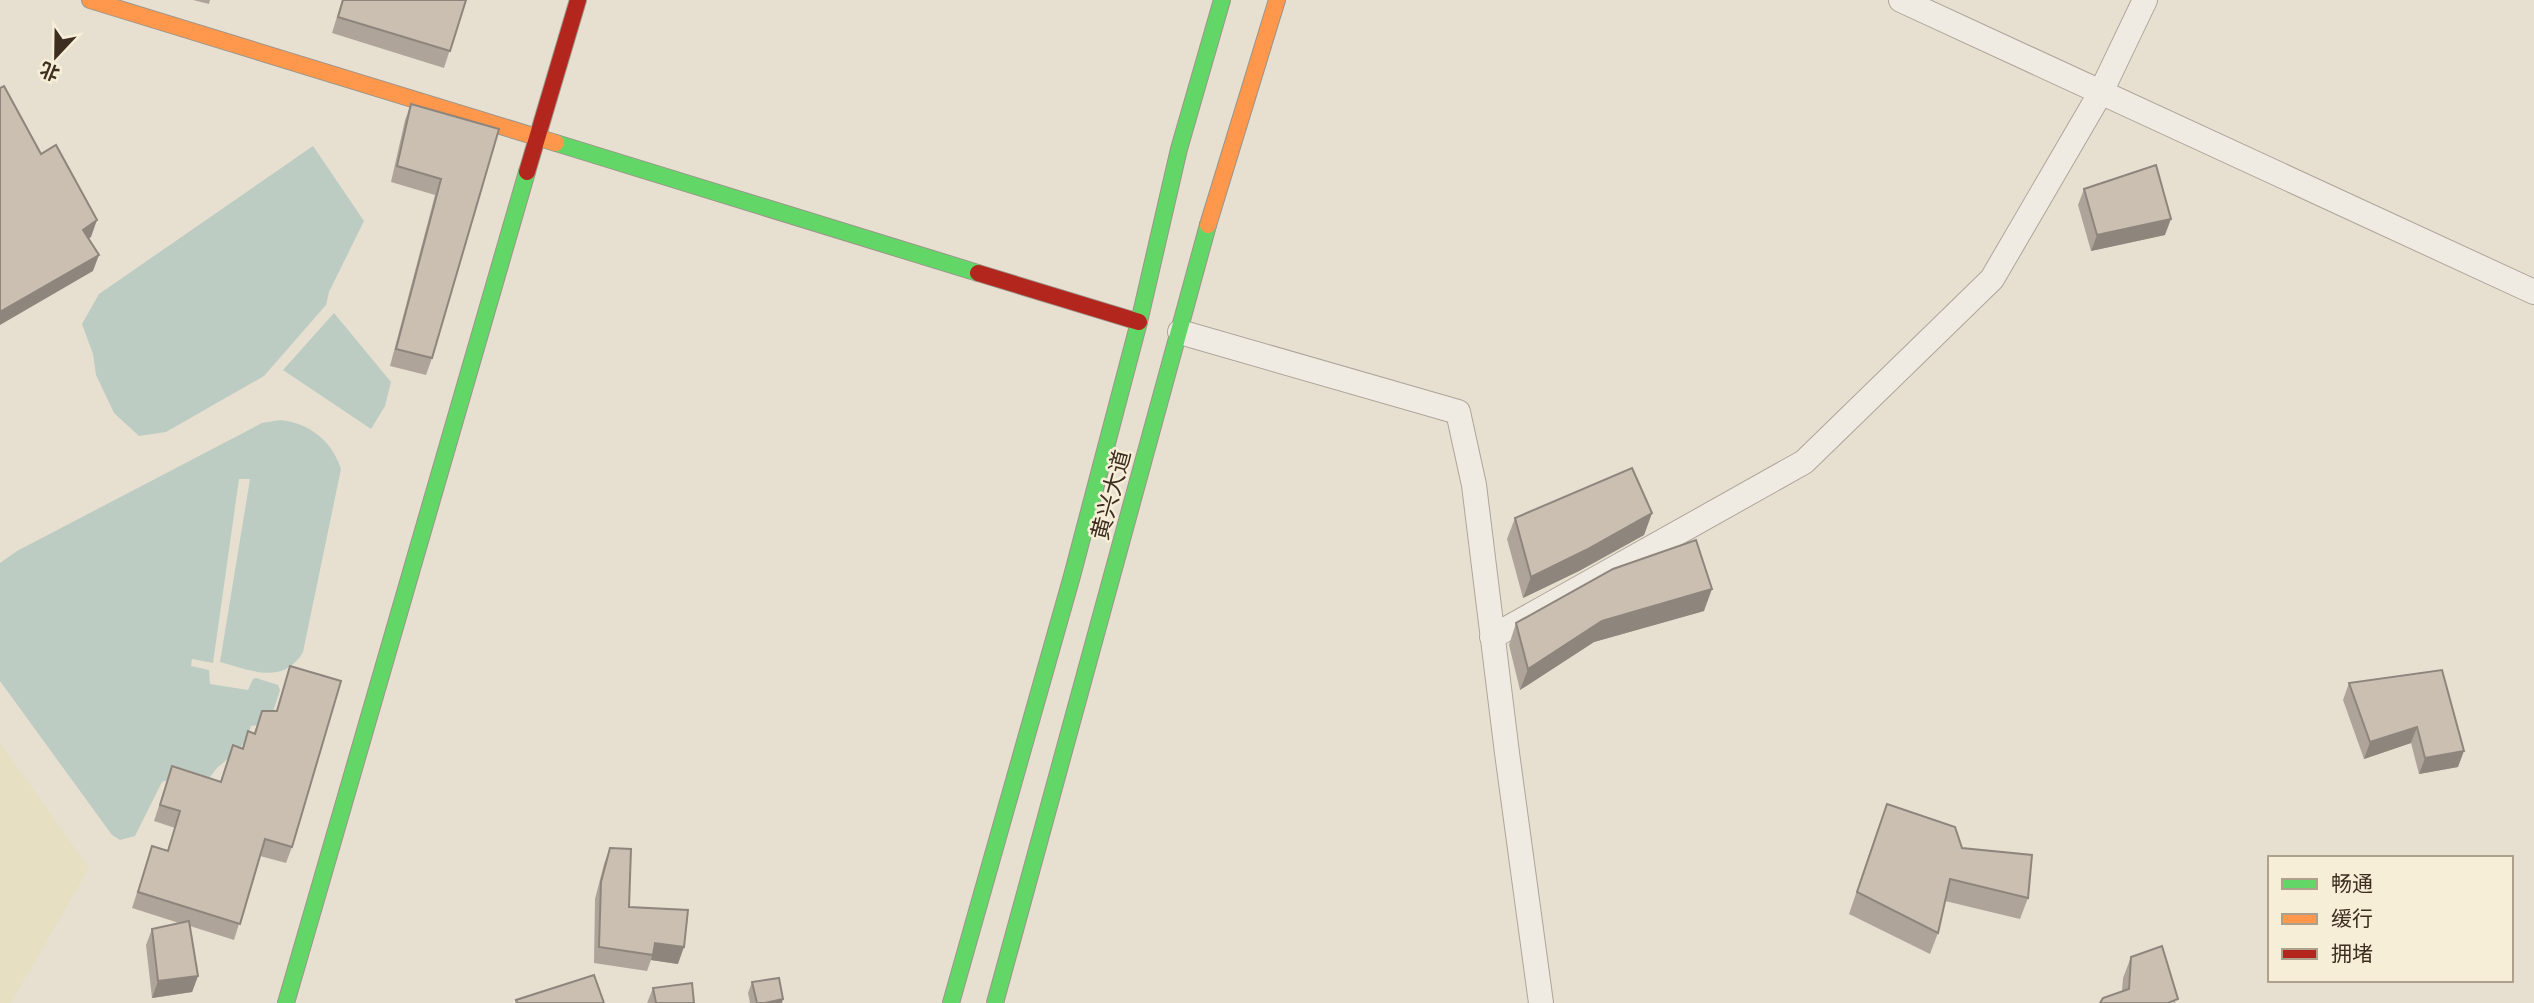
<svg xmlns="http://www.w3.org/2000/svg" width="2534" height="1003" font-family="Georgia,'Noto Sans SC',serif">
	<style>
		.farmland { fill: #e6dfc2 }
		.water { fill: #bcccc2 }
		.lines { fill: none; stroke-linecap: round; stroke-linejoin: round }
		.street-casing { stroke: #ada599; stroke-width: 26 }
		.fast-casing { stroke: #9c958a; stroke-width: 18 }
		.slow-casing { stroke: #9c958a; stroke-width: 18 }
		.jam-casing { stroke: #9c958a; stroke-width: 18 }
		.street { stroke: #efebe3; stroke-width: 24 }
		.fast { stroke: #63d668; stroke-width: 16 }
		.slow { stroke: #ff974d; stroke-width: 16 }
		.jam { stroke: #b3261e; stroke-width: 16 }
		.wall { fill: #afa499 }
		.shaded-wall { fill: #8e867d }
		.building { fill: #cbbfb2; stroke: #8e867d; stroke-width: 2 }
		.labels { text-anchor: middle; stroke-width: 5; stroke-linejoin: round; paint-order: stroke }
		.street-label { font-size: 23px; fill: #3d2e20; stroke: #f7eed8 }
	</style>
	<rect width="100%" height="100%" fill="#e7e0d1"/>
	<path class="farmland" d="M 0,743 L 89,868 L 11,1003 L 0,1003 Z"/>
	<path class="water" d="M 313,146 L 364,221 L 329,292 L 326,305 L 264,376 L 166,432 L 139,436 L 114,413 L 96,375 L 93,354 L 82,324 L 99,294 Z
		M 334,313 L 391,382 L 385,406 L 371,429 L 283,370 Z
		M 280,420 C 310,423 332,441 341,469 L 303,652 C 283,686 251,670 220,662 L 250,479 L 239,479 L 213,663 L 192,659 L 191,666 L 209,670 L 210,684 L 248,690 L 253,679 L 256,678 L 278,685 L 280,690 L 271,718 L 263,724 L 251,726 L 246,741 L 239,749 L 217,768 L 203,786 L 170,779 L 162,782 L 135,836 L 120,840 L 112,835 L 0,681 L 0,563 L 17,551 L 262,423 Z"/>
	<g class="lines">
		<g class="street-casing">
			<path id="street" d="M 1901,0 L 2534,292
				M 1180,332 L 1458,412 L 1474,485 L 1507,753 L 1541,1003
				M 1492,637 L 1804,462 L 1992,279 L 2101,92 L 2145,0"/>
		</g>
		<g class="fast-casing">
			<path id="fast" d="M 556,143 L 978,273
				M 286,1003 L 527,172
				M 951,1003 L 1072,576 L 1139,322 L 1179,149 L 1222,0
				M 995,1003 L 1208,225"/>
		</g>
		<g class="slow-casing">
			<path id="slow" d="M 90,0 L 556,143
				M 1208,225 L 1277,0"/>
		</g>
		<g class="jam-casing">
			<path id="jam" d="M 527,172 L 578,0
				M 978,273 L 1139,322"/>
		</g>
		<use href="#street" class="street"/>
		<use href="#fast" class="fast"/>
		<use href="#slow" class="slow"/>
		<use href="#jam" class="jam"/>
	</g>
	<path class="wall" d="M 193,0 L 210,0 L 209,4 Z
		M 342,0 L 466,0 L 444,68 L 332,33 Z
		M 411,104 L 499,129 L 432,358 L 426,375 L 390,366 L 435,195 L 391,182 L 405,120 Z
		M 2084,189 L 2165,235 L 2091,251 L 2078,205 Z
		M 1652,513 L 1644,535 L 1579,571 L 1523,598 L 1507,539 L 1515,518 Z
		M 1704,611 L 1594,642 L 1520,690 L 1509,645 L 1516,623 Z
		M 290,666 L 292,847 L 286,863 L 260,856 L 234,940 L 190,926 L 198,976 L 192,992 L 152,998 L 146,945 L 152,929 L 179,923 L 132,908 L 152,846 L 167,851 L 175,828 L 154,821 L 172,766 L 220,782 L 233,745 L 242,748 L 248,731 L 254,733 L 262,711 L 276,711 Z
		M 2442,670 L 2458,767 L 2419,774 L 2411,743 L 2364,759 L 2343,700 L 2349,683 Z
		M 1879,825 L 2028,898 L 2020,919 L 1945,901 L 1938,933 L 1930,954 L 1849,914 Z
		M 610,848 L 629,907 L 678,964 L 651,960 L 647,971 L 594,963 L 595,899 L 604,864 Z
		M 2131,957 L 2176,1003 L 2122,991 L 2123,978 Z
		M 752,982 L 782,1003 L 750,1003 L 748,993 Z
		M 653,988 L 694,1003 L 647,1003 Z"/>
	<path class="shaded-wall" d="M 2171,219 L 2165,235 L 2091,251 L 2097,235 Z
		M 97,220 L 91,237 L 78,246 L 83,230 Z
		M 99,255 L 93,271 L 0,325 L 0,312 Z
		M 1652,513 L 1644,535 L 1579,571 L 1523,598 L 1531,577 Z
		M 1712,589 L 1704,611 L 1594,642 L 1520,690 L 1528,669 L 1602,621 Z
		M 2417,727 L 2411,743 L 2364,759 L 2370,742 Z
		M 2464,751 L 2458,767 L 2419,774 L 2425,758 Z
		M 655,943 L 684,947 L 678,964 L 651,960 Z
		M 198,976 L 192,992 L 152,998 L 158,981 Z
		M 783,999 L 782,1003 L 765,1003 Z"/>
	<path class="building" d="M 343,0 L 466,0 L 450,51 L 338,17 Z
		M 4,86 L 41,154 L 56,145 L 97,220 L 83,230 L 99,255 L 0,312 L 0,88 Z
		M 411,104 L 499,129 L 432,358 L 396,349 L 441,179 L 397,166 Z
		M 2156,165 L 2171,219 L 2097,235 L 2084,189 Z
		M 1632,468 L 1652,513 L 1586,550 L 1531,577 L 1515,518 Z
		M 1696,540 L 1712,589 L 1602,621 L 1528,669 L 1516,623 L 1613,569 Z
		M 290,666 L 341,681 L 292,847 L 265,839 L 240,924 L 138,892 L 152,846 L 168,851 L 180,811 L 160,805 L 172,766 L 221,782 L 233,745 L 243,749 L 248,731 L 255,734 L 262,711 L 277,711 Z
		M 2442,670 L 2464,751 L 2425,758 L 2417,727 L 2370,742 L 2349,683 Z
		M 1887,804 L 1955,827 L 1962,848 L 2032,855 L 2028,898 L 1950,879 L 1938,933 L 1857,892 Z
		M 610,848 L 631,849 L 629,907 L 688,910 L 684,947 L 655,943 L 653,955 L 599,947 L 601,882 Z
		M 189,921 L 198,976 L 158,981 L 152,929 Z
		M 2162,946 L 2178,999 L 2168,1003 L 2100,1003 L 2103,998 L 2129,989 L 2131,957 Z
		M 594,975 L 604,1003 L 517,1003 L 516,1000 Z
		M 779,978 L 783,999 L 765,1003 L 757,1003 L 752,982 Z
		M 692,983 L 694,1003 L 656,1003 L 653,988 Z"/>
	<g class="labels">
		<g class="street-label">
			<text transform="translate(1111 495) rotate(-75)" y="8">黄兴大道</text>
		</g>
	</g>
	<rect x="2268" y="856" width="245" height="126" fill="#f7eed8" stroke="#ada18e" stroke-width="2"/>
	<rect x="2282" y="879" width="35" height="10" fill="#63d668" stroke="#ada18e" stroke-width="2"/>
	<text x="2331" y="891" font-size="21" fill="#3d2e20">畅通</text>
	<rect x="2282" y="914" width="35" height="10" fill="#ff974d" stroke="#ada18e" stroke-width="2"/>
	<text x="2331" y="926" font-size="21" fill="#3d2e20">缓行</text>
	<rect x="2282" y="949" width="35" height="10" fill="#b3261e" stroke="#ada18e" stroke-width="2"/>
	<text x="2331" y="961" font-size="21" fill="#3d2e20">拥堵</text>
	<g transform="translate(56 56) rotate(202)" stroke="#f7eed8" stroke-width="5" paint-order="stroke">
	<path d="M0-5L12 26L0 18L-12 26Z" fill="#3d2e20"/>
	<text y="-10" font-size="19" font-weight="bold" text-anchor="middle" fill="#3d2e20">北</text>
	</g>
</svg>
